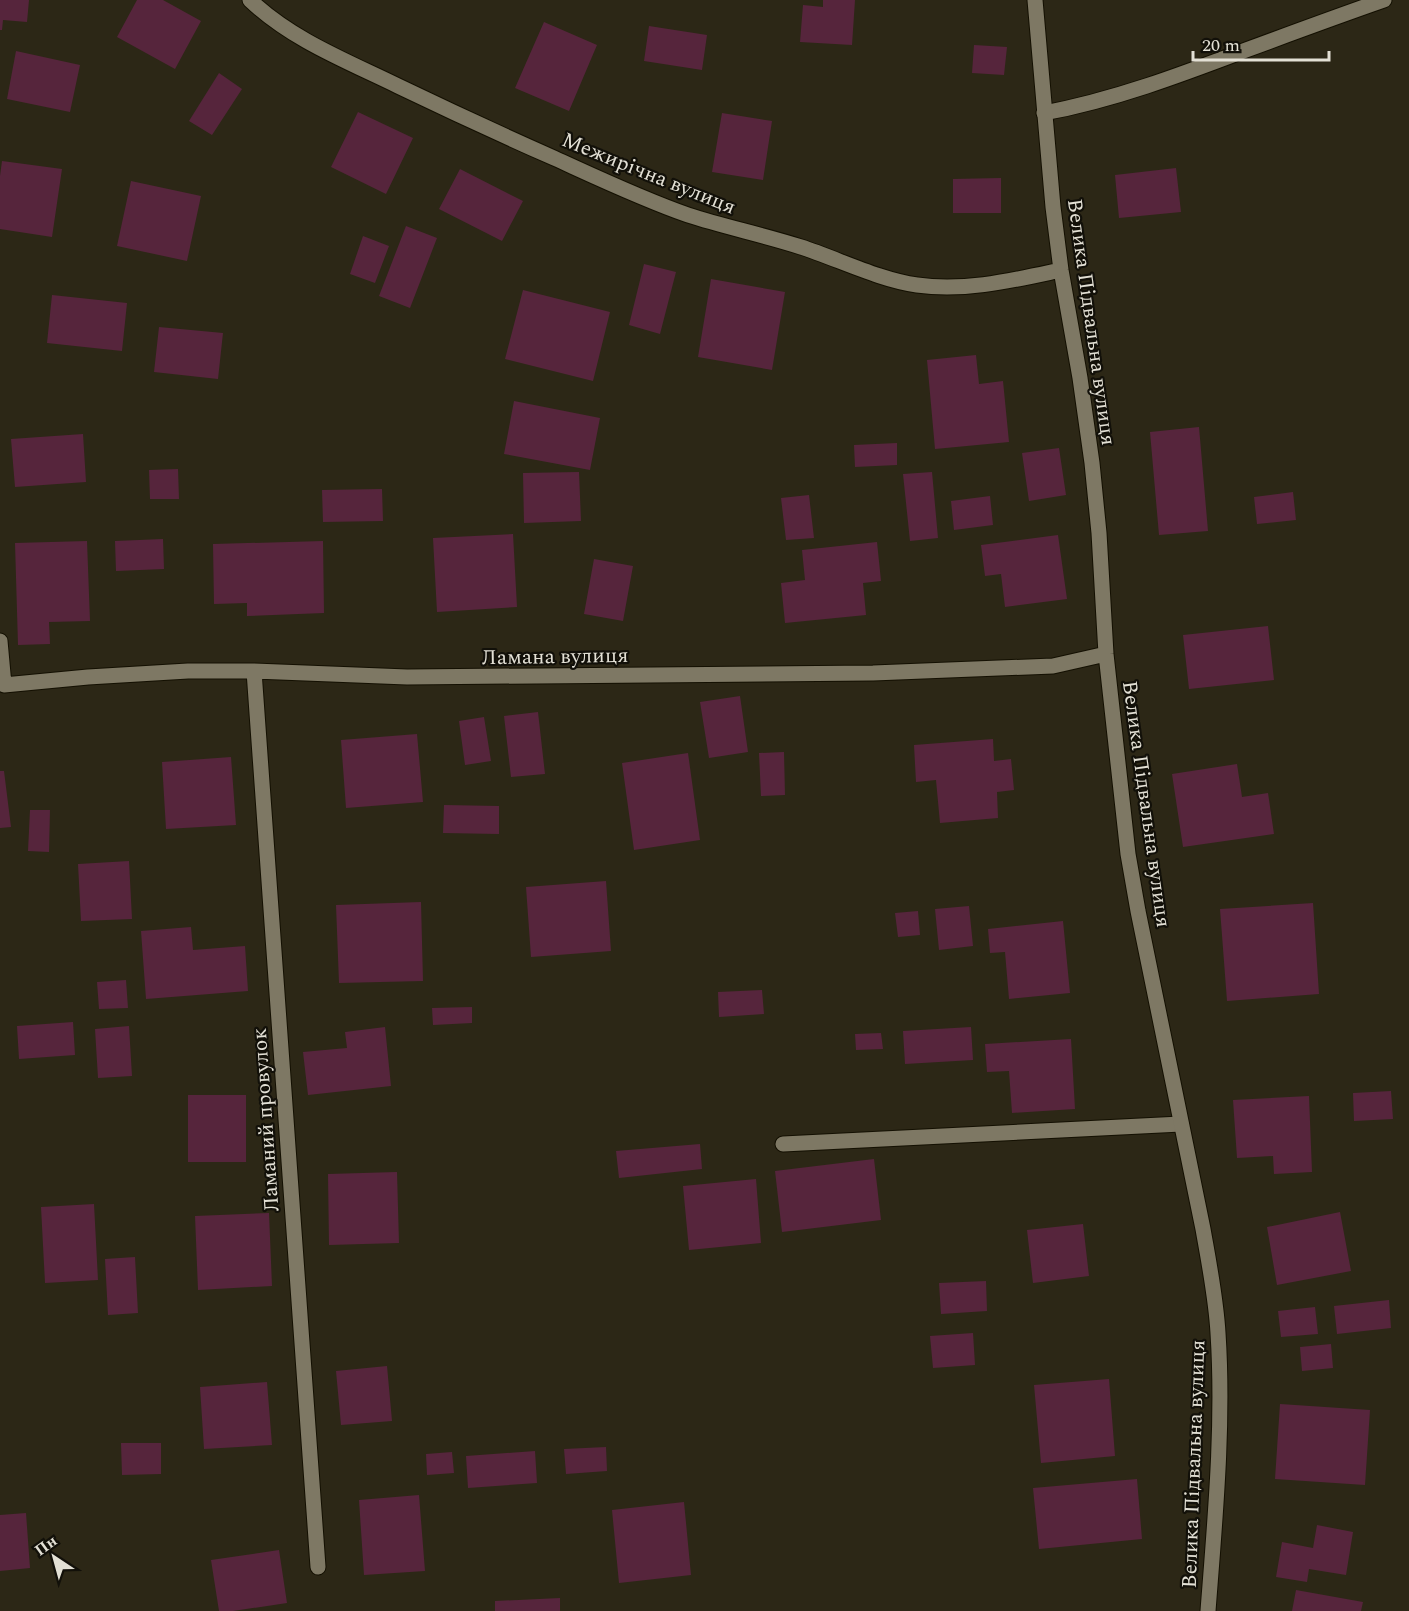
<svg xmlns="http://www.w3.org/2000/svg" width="1409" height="1611" font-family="Spectral,serif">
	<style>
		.building { fill: #56253c }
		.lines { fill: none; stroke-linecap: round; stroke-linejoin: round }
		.service-casing { stroke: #141002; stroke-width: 17 }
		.minor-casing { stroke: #141002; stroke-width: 17 }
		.service { stroke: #7e7864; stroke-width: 15 }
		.minor { stroke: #7e7864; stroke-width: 15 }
		.labels { text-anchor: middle; stroke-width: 4.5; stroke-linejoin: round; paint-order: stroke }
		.street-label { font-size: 21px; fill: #e3e0d5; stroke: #121009 }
	</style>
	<rect width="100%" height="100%" fill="#2c2716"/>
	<path class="building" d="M 0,0 L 29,0 L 27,22 L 3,20 L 2,30 L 0,30 Z
		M 137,0 L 163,0 L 201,21 L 175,69 L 117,37 Z
		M 823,0 L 855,0 L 852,45 L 800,42 L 803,5 L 823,7 Z
		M 544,22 L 597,45 L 569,111 L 515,88 Z
		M 649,26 L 707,35 L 702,70 L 644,61 Z
		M 974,45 L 1007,47 L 1004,75 L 972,73 Z
		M 16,51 L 80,65 L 70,112 L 7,99 Z
		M 219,73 L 242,89 L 212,135 L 189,121 Z
		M 358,112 L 413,138 L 386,194 L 331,167 Z
		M 722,113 L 772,121 L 763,180 L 712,172 Z
		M 2,161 L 62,169 L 52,237 L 0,229 L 0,176 Z
		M 1176,168 L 1181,212 L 1119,218 L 1115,175 Z
		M 460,169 L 523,201 L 502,241 L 439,209 Z
		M 1001,178 L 1001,213 L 953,213 L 953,179 Z
		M 131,181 L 201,196 L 187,261 L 117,246 Z
		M 406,226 L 437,238 L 410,308 L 379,296 Z
		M 363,236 L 389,246 L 375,283 L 350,274 Z
		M 644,264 L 676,272 L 660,334 L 629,325 Z
		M 711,279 L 785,292 L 772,370 L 698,357 Z
		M 523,290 L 610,312 L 593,381 L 505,359 Z
		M 52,295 L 127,303 L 122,351 L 47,343 Z
		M 159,327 L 223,333 L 218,379 L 154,372 Z
		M 976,355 L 979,384 L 1003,381 L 1009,442 L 935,449 L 927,360 Z
		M 514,401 L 600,418 L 590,470 L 504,454 Z
		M 1199,427 L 1208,531 L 1159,535 L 1150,432 Z
		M 83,434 L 86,482 L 15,487 L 11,439 Z
		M 897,443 L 897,465 L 855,467 L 854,445 Z
		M 1059,448 L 1066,495 L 1029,501 L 1022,453 Z
		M 178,469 L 179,499 L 150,499 L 149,470 Z
		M 579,472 L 581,521 L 524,523 L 523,473 Z
		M 932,472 L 938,538 L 910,541 L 903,474 Z
		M 382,489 L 383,521 L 323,522 L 322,490 Z
		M 1293,492 L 1296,520 L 1257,524 L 1254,497 Z
		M 809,495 L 814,538 L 786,540 L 781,498 Z
		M 990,496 L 993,525 L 954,530 L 951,501 Z
		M 513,534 L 517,607 L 437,612 L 433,538 Z
		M 1058,535 L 1067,599 L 1005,607 L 1001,574 L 985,576 L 981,545 Z
		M 163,539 L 164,569 L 116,571 L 115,541 Z
		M 87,541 L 90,621 L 49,622 L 50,644 L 18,645 L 15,543 Z
		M 323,541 L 324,613 L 247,616 L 247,603 L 214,604 L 213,544 Z
		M 877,542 L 881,581 L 863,583 L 866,615 L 785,623 L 781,583 L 805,580 L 802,550 Z
		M 594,559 L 633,566 L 623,621 L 584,614 Z
		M 1268,626 L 1274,680 L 1189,689 L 1183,635 Z
		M 740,696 L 748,752 L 709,758 L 700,702 Z
		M 538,712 L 545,774 L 511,777 L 504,716 Z
		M 484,717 L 491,761 L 465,765 L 459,721 Z
		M 417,734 L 423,802 L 346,808 L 341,740 Z
		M 993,739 L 994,761 L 1011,759 L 1014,790 L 997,792 L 998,818 L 940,823 L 936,780 L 916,782 L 914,745 Z
		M 784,752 L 785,795 L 761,796 L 759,753 Z
		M 688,753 L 700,840 L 634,850 L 622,763 Z
		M 231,757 L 236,825 L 166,829 L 162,762 Z
		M 1237,764 L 1242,797 L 1268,793 L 1274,834 L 1183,847 L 1172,774 Z
		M 0,771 L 4,771 L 11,827 L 0,828 Z
		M 444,805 L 499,806 L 499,834 L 443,833 Z
		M 30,810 L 50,810 L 49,852 L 28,851 Z
		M 129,861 L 132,919 L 81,921 L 78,864 Z
		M 606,881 L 611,951 L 531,957 L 526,887 Z
		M 421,902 L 423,981 L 339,983 L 336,905 Z
		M 1313,903 L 1319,994 L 1227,1001 L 1220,909 Z
		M 969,906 L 973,946 L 939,950 L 935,909 Z
		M 918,911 L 920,935 L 898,937 L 895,913 Z
		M 1063,921 L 1070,993 L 1009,999 L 1005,952 L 990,953 L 988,929 Z
		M 191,927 L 193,950 L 245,946 L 248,991 L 146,999 L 141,931 Z
		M 126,980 L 128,1008 L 99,1009 L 97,982 Z
		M 762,990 L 764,1014 L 719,1017 L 718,992 Z
		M 472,1007 L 472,1023 L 433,1025 L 432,1008 Z
		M 73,1022 L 75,1055 L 19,1059 L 17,1026 Z
		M 129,1026 L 132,1076 L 98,1078 L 95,1029 Z
		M 385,1027 L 391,1086 L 308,1095 L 303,1052 L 347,1048 L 345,1032 Z
		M 971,1027 L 973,1060 L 905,1064 L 903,1031 Z
		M 881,1033 L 883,1049 L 856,1050 L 855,1034 Z
		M 1071,1039 L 1075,1109 L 1012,1113 L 1009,1071 L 987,1072 L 985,1044 Z
		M 1391,1091 L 1393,1119 L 1354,1121 L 1353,1093 Z
		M 188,1095 L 246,1095 L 246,1162 L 188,1162 Z
		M 1309,1096 L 1312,1172 L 1274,1174 L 1273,1156 L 1237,1158 L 1233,1100 Z
		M 700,1144 L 702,1169 L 619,1178 L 616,1151 Z
		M 874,1159 L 881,1220 L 782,1232 L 775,1171 Z
		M 397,1172 L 399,1243 L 329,1245 L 328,1174 Z
		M 756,1179 L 761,1243 L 689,1250 L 683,1186 Z
		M 94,1204 L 98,1280 L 45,1283 L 41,1207 Z
		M 1340,1212 L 1351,1271 L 1277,1285 L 1267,1227 Z
		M 269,1213 L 272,1286 L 198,1290 L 195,1216 Z
		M 1083,1224 L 1089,1276 L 1033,1283 L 1027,1230 Z
		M 135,1257 L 138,1313 L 108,1315 L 105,1259 Z
		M 986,1281 L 987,1311 L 941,1314 L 939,1283 Z
		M 1389,1300 L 1391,1328 L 1337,1334 L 1334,1306 Z
		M 1315,1307 L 1318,1334 L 1281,1337 L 1278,1311 Z
		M 973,1333 L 975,1365 L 933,1368 L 930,1336 Z
		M 1331,1344 L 1333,1368 L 1302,1371 L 1300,1347 Z
		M 387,1366 L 392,1421 L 341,1425 L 336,1371 Z
		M 1109,1379 L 1115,1456 L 1041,1463 L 1034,1385 Z
		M 267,1382 L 272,1445 L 204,1449 L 200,1387 Z
		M 1280,1404 L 1370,1410 L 1365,1485 L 1275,1479 Z
		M 121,1443 L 161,1443 L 161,1474 L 122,1475 Z
		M 606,1447 L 607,1471 L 566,1474 L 564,1449 Z
		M 535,1451 L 537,1483 L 468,1488 L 466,1456 Z
		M 452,1452 L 454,1473 L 427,1475 L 426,1454 Z
		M 1137,1479 L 1142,1539 L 1039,1549 L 1033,1488 Z
		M 419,1495 L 425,1571 L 364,1575 L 359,1500 Z
		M 684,1502 L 691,1575 L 619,1583 L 612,1510 Z
		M 26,1513 L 30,1568 L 0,1571 L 0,1515 Z
		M 1317,1525 L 1353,1532 L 1346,1575 L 1309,1569 L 1307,1582 L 1276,1577 L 1282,1542 L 1313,1548 Z
		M 279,1550 L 287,1603 L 233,1611 L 219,1611 L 211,1560 Z
		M 1296,1590 L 1363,1602 L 1361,1611 L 1292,1611 Z
		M 560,1598 L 560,1611 L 495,1611 L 495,1601 Z"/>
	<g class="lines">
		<g class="service-casing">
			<path id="service" d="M 1044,113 C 1114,100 1180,75 1246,50 C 1292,33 1338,16 1384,0
				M 783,1144 L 1181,1124"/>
		</g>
		<g class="minor-casing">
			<path id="minor" d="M 250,0 C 292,40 347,61 398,86 C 450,111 502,135 554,158 C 598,178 642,199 688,215 C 725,227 764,235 801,247 C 838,259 880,280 917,285 C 965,292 1014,280 1061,270
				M 1035,0 L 1053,207 L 1061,270 L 1080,378 L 1092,463 L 1099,533 L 1106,654 L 1128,854 L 1138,911 L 1203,1229 C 1209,1263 1216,1298 1218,1333 C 1224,1425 1215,1519 1208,1611
				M 0,641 L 4,685 L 88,677 L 188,671 L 254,671 L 407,677 L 873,673 L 1053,666 L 1106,654
				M 254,671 L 318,1567"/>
		</g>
		<use href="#service" class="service"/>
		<use href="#minor" class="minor"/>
	</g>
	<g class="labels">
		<g class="street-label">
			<text transform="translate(649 173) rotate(22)" y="7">Межирічна вулиця</text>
			<text transform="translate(1092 322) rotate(82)" y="7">Велика Підвальна вулиця</text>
			<text transform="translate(555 656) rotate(-1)" y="7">Ламана вулиця</text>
			<text transform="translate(1147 804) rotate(82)" y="7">Велика Підвальна вулиця</text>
			<text transform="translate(265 1120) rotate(-94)" y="7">Ламаний провулок</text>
			<text transform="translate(1193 1464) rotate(-88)" y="7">Велика Підвальна вулиця</text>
		</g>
	</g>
	<g transform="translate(54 1557) rotate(324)" stroke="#121009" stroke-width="4.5" paint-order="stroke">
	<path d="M0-4.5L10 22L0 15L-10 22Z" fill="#e3e0d5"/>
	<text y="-9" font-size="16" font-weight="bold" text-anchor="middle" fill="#e3e0d5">Пн</text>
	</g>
	<path d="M1193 51v9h136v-9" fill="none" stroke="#e3e0d5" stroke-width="3"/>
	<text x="1202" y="51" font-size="18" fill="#e3e0d5" stroke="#121009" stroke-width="4.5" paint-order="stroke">20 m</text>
</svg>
